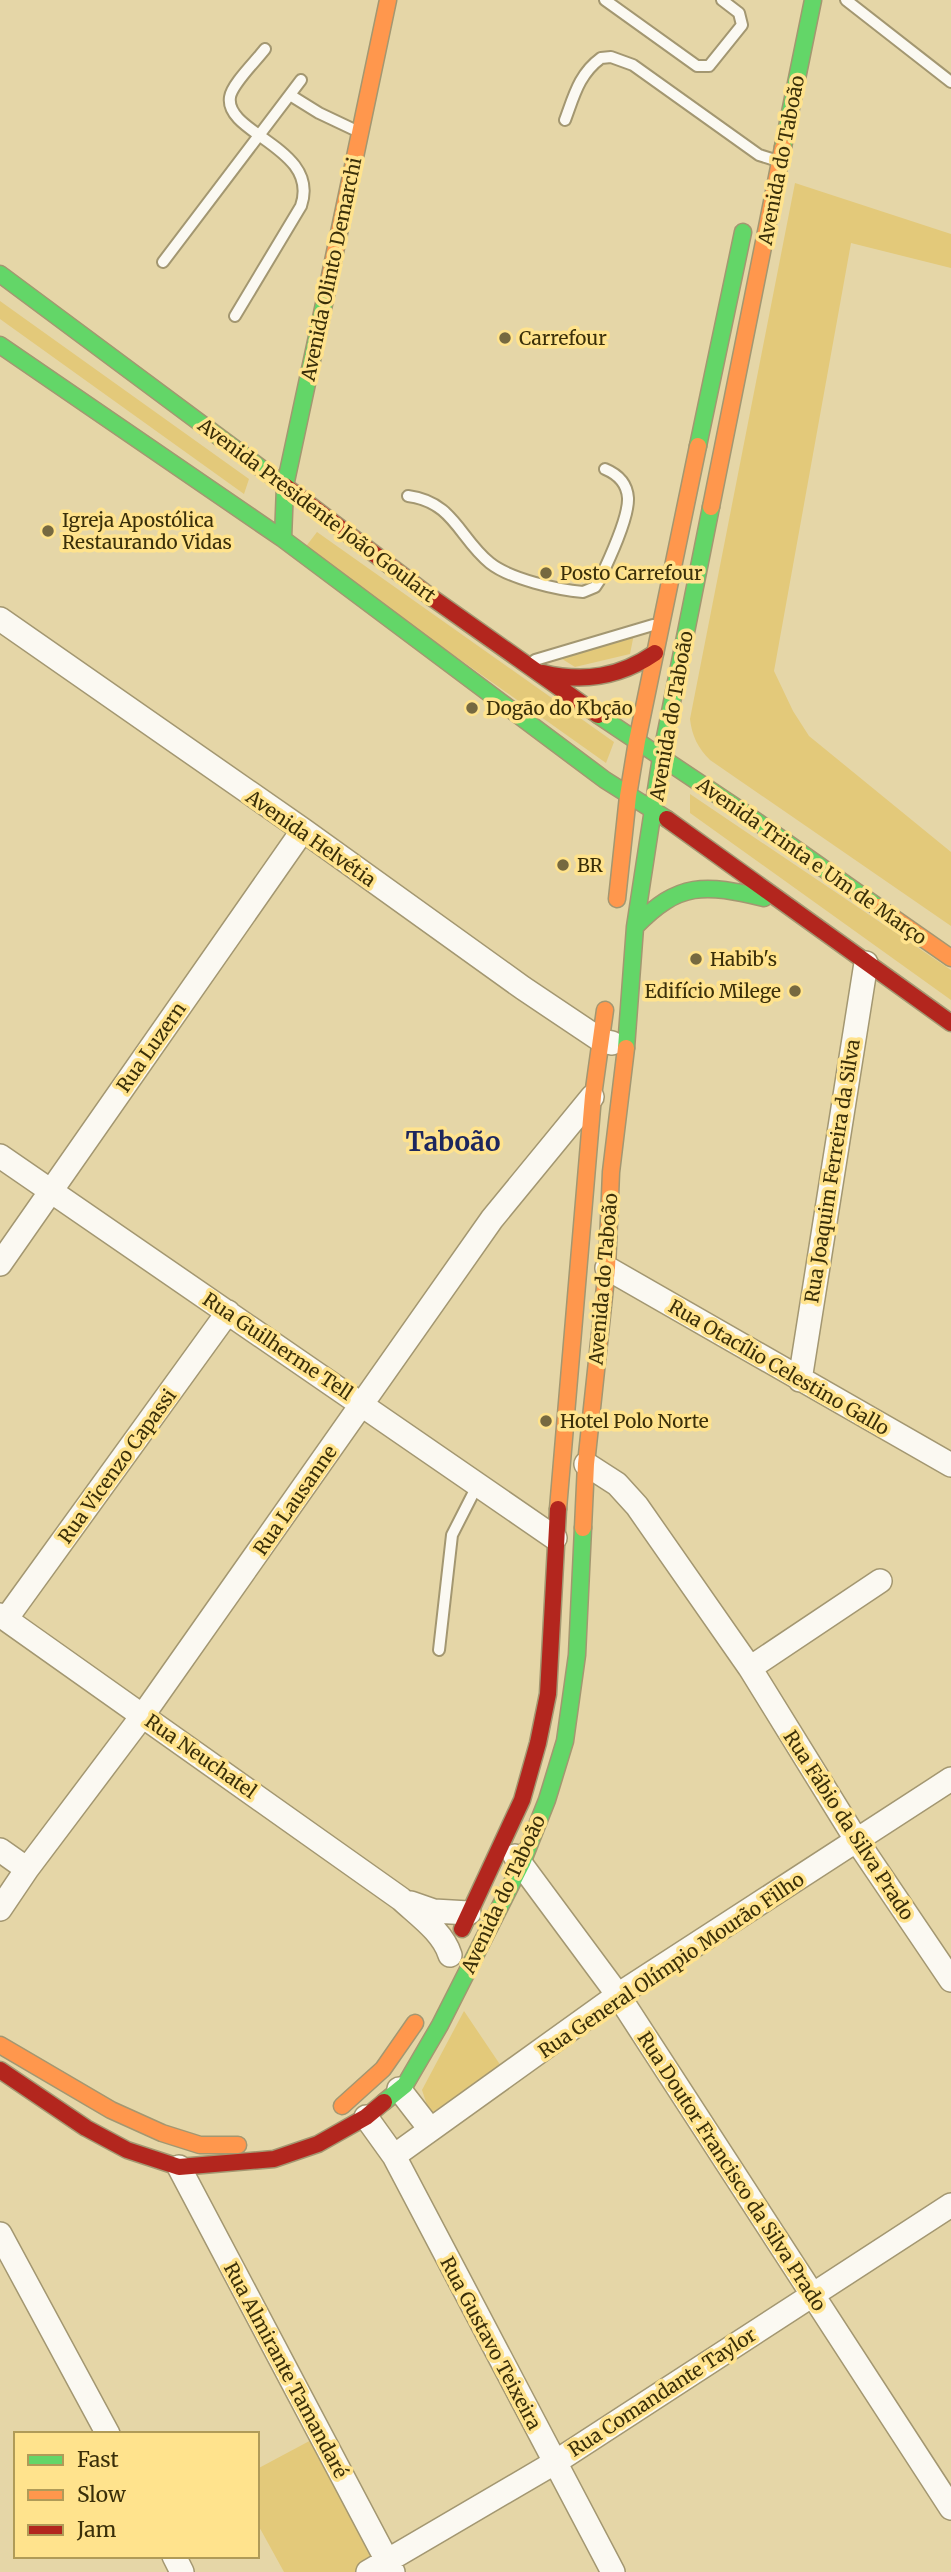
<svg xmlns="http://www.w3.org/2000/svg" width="951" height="2572" font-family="Merriweather,serif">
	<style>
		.green { fill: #e3c97a }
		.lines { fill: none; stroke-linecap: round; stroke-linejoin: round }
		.lane-casing { stroke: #a39771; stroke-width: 14 }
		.street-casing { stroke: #a39771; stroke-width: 26 }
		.fast-casing { stroke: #a39771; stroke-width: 19 }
		.slow-casing { stroke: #a39771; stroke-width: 19 }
		.jam-casing { stroke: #a39771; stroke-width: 19 }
		.lane { stroke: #fbf9f2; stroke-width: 10 }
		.street { stroke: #fbf9f2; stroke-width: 23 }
		.fast { stroke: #63d668; stroke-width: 16 }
		.slow { stroke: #ff974d; stroke-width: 16 }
		.jam { stroke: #b3261e; stroke-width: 16 }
		.poi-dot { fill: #766940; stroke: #ffe38d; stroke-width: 2.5 }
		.labels { text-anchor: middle; stroke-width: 7; stroke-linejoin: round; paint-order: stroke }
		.street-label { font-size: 19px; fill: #3a2f09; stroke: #ffe38d }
		.poi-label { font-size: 19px; fill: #3a2f09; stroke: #ffe38d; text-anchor: start }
		.district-label { font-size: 26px; font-weight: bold; fill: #1c265e; stroke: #ffe38d }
	</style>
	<rect width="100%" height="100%" fill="#e5d6a7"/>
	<path class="green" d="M 795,183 L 951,234 L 951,268 L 851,243 L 774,671 L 793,711 L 809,736 L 951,852 L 951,926 L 710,760 C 698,748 692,736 690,719 Z
		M 0,301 L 249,479 L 244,494 L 0,319 Z
		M 317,532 L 614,742 L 606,763 L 304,549 Z
		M 634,634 L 630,654 L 575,667 L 559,657 Z
		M 690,794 L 951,970 L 951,1000 L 690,813 Z
		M 464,2011 L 501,2066 L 430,2114 L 422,2090 Z
		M 315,2438 L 381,2559 L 356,2572 L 284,2572 L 257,2523 L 257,2469 Z"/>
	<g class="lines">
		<g class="lane-casing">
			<path id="lane" d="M 605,0 L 697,66 L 709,66 L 742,25 L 739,13 L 722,0
				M 846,0 L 951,82
				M 290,95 L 319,113 L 357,131
				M 565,120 C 574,96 579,74 601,58 L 611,57 L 633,65 L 759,155 L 775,160
				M 163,262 L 301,80
				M 235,316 L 301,206 C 321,148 224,134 230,97 C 232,84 256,61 265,49
				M 408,496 C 454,502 459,538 490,563 C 510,579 558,590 583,592 L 595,587 L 599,581 C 608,562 629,518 628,498 C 627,483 617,474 605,469
				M 535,660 L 653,625
				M 439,1650 L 452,1535 L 478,1484"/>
		</g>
		<g class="street-casing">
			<path id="street" d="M 0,619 L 303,830 L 523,988 L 602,1041 L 612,1043
				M 0,1156 L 555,1538
				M 0,1264 L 303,830
				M 607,1268 L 951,1465
				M 800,1380 L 866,963
				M 586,1464 L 617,1484 L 637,1506 L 750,1668 L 857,1841 L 951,1980
				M 0,1615 L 401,1899 C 418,1915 443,1932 450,1955
				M 6,1619 L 228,1312
				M 750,1668 L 880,1581
				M 0,1850 L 27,1869
				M 515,1856 L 618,1995 L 951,2508
				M 411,1903 L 434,1911 L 469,1913
				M 0,1909 L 27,1869 L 143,1715 L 492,1219 L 592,1097
				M 399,2089 L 430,2129
				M 366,2117 L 394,2156 L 613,2572
				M 394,2156 L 618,1995 L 951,1779
				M 179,2167 L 393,2572
				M 0,2234 L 108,2434
				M 174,2556 L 182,2572
				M 368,2572 L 554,2463 L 951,2205"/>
		</g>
		<g class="fast-casing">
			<path id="fast" d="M 783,147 L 813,0
				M 0,274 L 285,486 L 327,290
				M 0,345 L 283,539
				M 698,446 L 743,232
				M 285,486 L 283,539 L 605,780 L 667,819
				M 598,715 L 749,816 L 878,907
				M 635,927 C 679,881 705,884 764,898
				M 626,1048 L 635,927 L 661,757 L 711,507
				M 384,2102 L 405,2085 L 440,2025 L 522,1863 L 547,1800 L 565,1741 L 577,1655 L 583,1528"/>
		</g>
		<g class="slow-casing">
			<path id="slow" d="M 327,290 L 388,0
				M 711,507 L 783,147
				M 617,899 L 628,796 L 637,741 L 698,446
				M 878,907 L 951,958
				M 558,1509 L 593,1096 L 605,1010
				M 583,1528 L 586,1464 L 607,1268 L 611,1172 L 626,1048
				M 0,2045 L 111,2110 L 162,2133 L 200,2145 L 238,2145
				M 342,2106 L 383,2069 L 415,2023"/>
		</g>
		<g class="jam-casing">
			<path id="jam" d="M 285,486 L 431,597 L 598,715
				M 543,673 C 584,683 620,677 655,653
				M 667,819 L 951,1023
				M 462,1929 L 522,1800 L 538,1743 L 548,1694 L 558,1509
				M 0,2070 L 86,2128 L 127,2150 L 179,2167 L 274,2159 L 318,2144 L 366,2117 L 384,2102"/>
		</g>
		<use href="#lane" class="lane"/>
		<use href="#street" class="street"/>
		<use href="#fast" class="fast"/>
		<use href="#slow" class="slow"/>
		<use href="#jam" class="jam"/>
	</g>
	<g class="poi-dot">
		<circle cx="505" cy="338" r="7"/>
		<circle cx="48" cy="531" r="7"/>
		<circle cx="546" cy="573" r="7"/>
		<circle cx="472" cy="708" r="7"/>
		<circle cx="563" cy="865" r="7"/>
		<circle cx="696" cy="959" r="7"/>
		<circle cx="795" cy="991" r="7"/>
		<circle cx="546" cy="1421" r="7"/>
	</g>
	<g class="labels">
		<g class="street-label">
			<text transform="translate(781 160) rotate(-79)" y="7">Avenida do Taboão</text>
			<text transform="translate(331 269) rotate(-78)" y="7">Avenida Olinto Demarchi</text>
			<text transform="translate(317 510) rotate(37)" y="7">Avenida Presidente João Goulart</text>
			<text transform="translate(671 716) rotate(-80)" y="7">Avenida do Taboão</text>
			<text transform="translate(311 838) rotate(35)" y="7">Avenida Helvétia</text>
			<text transform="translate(812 861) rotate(35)" y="7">Avenida Trinta e Um de Março</text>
			<text transform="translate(151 1047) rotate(-55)" y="7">Rua Luzern</text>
			<text transform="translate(832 1171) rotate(-81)" y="7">Rua Joaquim Ferreira da Silva</text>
			<text transform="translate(603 1279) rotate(-85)" y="7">Avenida do Taboão</text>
			<text transform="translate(278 1346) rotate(34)" y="7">Rua Guilherme Tell</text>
			<text transform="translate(779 1367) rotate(30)" y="7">Rua Otacílio Celestino Gallo</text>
			<text transform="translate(117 1466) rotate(-54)" y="7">Rua Vicenzo Capassi</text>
			<text transform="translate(295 1500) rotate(-55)" y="7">Rua Lausanne</text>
			<text transform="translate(201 1756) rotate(35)" y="7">Rua Neuchatel</text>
			<text transform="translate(849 1825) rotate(57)" y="7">Rua Fábio da Silva Prado</text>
			<text transform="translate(503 1894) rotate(-65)" y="7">Avenida do Taboão</text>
			<text transform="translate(671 1965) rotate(-34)" y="7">Rua General Olímpio Mourão Filho</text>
			<text transform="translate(732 2171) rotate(57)" y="7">Rua Doutor Francisco da Silva Prado</text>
			<text transform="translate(491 2343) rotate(62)" y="7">Rua Gustavo Teixeira</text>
			<text transform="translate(286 2370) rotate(62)" y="7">Rua Almirante Tamandaré</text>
			<text transform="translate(662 2392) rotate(-33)" y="7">Rua Comandante Taylor</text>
		</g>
		<g class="poi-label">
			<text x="519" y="345">Carrefour</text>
			<text x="62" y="527">Igreja Apostólica<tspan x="62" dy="22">Restaurando Vidas</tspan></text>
			<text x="560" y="580">Posto Carrefour</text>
			<text x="486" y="715">Dogão do Kbção</text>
			<text x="577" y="872">BR</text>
			<text x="710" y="966">Habib's</text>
			<text x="781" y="998" text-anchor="end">Edifício Milege</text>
			<text x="560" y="1428">Hotel Polo Norte</text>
		</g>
		<g class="district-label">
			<text x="453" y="1151">Taboão</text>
		</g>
	</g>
	<rect x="14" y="2432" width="245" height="126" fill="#ffe38d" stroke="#b09b58" stroke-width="2"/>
	<rect x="28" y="2455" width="35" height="10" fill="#63d668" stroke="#b09b58" stroke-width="2"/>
	<text x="77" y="2467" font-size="21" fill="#3a2f09">Fast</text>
	<rect x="28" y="2490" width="35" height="10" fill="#ff974d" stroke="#b09b58" stroke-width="2"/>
	<text x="77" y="2502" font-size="21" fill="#3a2f09">Slow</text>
	<rect x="28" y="2525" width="35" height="10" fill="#b3261e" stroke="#b09b58" stroke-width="2"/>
	<text x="77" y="2537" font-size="21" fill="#3a2f09">Jam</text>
</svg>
